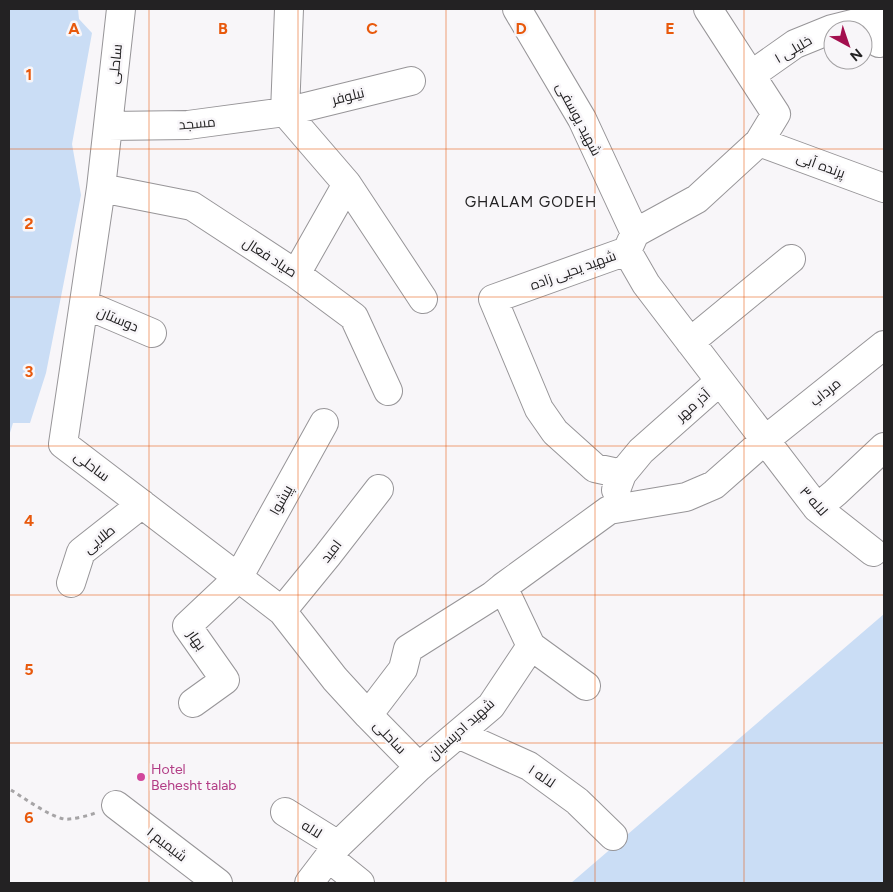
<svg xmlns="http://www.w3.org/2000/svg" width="893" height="892" font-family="Figtree,Cairo,sans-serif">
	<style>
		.water { fill: #caddf5 }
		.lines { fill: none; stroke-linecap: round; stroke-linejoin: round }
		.minor-casing { stroke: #979598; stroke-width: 30 }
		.path { stroke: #a6a4a6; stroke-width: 3; stroke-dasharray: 4 4; stroke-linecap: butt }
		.minor { stroke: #fff; stroke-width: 28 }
		.grid { fill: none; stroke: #e8590c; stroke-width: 1; stroke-opacity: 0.55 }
		.hotel-dot { fill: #d1479c; stroke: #f8f6f9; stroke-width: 2 }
		.labels { text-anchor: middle; stroke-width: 5; stroke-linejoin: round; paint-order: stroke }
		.street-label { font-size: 14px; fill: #232223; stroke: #f8f6f9 }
		.hotel-label { font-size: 14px; fill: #b23c85; stroke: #f8f6f9; text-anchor: start }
		.neighbourhood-label { font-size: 15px; letter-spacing: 1px; fill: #232223; stroke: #f8f6f9 }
		.grid-label { font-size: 16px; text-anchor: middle; font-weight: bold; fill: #e8590c; stroke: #f8f6f9; stroke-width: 5; stroke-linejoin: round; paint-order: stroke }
	</style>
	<rect width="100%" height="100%" fill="#f8f6f9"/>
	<path class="water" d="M 9,9 L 78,9 L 79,19 L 92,33 L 72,144 L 81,195 L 46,373 L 30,423 L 13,423 L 9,436 Z
		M 884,614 L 884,883 L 571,883 Z"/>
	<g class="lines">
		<g class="minor-casing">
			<path id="minor" d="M 121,9 L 101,188 L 63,444 L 282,611 L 335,679 L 368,715 L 419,767
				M 289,9 L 285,112 L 347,184 L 296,274
				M 517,9 L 582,119 L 635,233
				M 751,75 L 795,44 L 832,29 L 872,19 L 879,43
				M 108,126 L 188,125 L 285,112 L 411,81
				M 759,142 L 884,188
				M 347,184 L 423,299
				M 101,188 L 192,206 L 296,274 L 354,317 L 388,391
				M 84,304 L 152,333
				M 690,342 L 791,259
				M 720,381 L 817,508 L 873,552
				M 622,474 L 595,468 L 555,432 L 539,409 L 493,299 L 627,251 L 635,233 L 697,199 L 759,142 L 776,114 L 708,9
				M 616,490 L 622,474 L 641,451 L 720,381 L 646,284 L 627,251
				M 817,508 L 835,493 L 884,447
				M 71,583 L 81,552 L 142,504
				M 282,611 L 327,556 L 379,489
				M 531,646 L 586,686
				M 193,703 L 225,680 L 187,626 L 238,578 L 324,423
				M 368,715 L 403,669 L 408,649 L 492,596 L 503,587
				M 458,734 L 529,766 L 577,801 L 613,836
				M 116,805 L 218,883
				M 285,812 L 338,845
				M 329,858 L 360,883
				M 309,883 L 338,845 L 419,767 L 491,706 L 531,646 L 503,587 L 609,510 L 686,497 L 714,485 L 765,440 L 884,345"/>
		</g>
		<path class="path" d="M 11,790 C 24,798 49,816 64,819 C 70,820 88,816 95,813"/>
		<use href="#minor" class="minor"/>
	</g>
	<path class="grid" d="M 149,9 L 149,883M 298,9 L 298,883M 446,9 L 446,883M 595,9 L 595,883M 744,9 L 744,883M 9,149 L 884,149M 9,297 L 884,297M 9,446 L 884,446M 9,595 L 884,595M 9,743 L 884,743"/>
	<circle class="hotel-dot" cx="141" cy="777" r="5"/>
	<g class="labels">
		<g class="street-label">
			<text transform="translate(793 49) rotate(-30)" y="5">خلیلی ۱</text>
			<text transform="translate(115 64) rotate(-84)" y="5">ساحلی</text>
			<text transform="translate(348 96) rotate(-14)" y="5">نیلوفر</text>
			<text transform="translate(579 119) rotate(62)" y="5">شهید یوسفی</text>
			<text transform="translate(197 123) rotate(-5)" y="5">مسجد</text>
			<text transform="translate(821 165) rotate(20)" y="5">پرنده آبی</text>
			<text transform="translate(270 257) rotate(33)" y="5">صیاد فعال</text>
			<text transform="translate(573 270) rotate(-20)" y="5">شهید یحیی زاده</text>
			<text transform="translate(118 319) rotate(23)" y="5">دوستان</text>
			<text transform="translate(825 392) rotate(-39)" y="5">مرداب</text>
			<text transform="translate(693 405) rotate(-41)" y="5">آذر مهر</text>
			<text transform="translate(92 466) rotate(37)" y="5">ساحلی</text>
			<text transform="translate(281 500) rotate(-61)" y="5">پیشوا</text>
			<text transform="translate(814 501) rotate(48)" y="5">لاله ۳</text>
			<text transform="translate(99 539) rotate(-39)" y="5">طلایی</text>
			<text transform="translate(331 551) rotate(-52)" y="5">امید</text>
			<text transform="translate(197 640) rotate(55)" y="5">بهار</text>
			<text transform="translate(461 729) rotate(-42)" y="5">شهید ادریسیان</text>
			<text transform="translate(390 737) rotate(46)" y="5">ساحلی</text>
			<text transform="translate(542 776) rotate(34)" y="5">لاله ۱</text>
			<text transform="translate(312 829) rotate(32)" y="5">لاله</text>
			<text transform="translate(167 844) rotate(38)" y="5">شیمیم ۱</text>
		</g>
		<g class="hotel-label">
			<text x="151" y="774">Hotel<tspan x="151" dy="16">Behesht talab</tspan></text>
		</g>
		<g class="neighbourhood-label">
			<text x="531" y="207">GHALAM GODEH</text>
		</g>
	</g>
	<g class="grid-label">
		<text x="74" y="34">A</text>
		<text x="223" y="34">B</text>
		<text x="372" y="34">C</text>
		<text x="521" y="34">D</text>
		<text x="670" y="34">E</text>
		<text x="29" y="80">1</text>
		<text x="29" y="229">2</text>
		<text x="29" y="377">3</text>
		<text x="29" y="526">4</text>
		<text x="29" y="675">5</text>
		<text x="29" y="823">6</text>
	</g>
	<rect width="893" height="892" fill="none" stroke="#232223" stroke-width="20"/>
	<g transform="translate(848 45) rotate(140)"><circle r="24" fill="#f8f6f9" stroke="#a3a1a3"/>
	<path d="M0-4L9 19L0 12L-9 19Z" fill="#a30f4e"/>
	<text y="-8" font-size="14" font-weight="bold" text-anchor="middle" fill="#232223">N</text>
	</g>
</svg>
